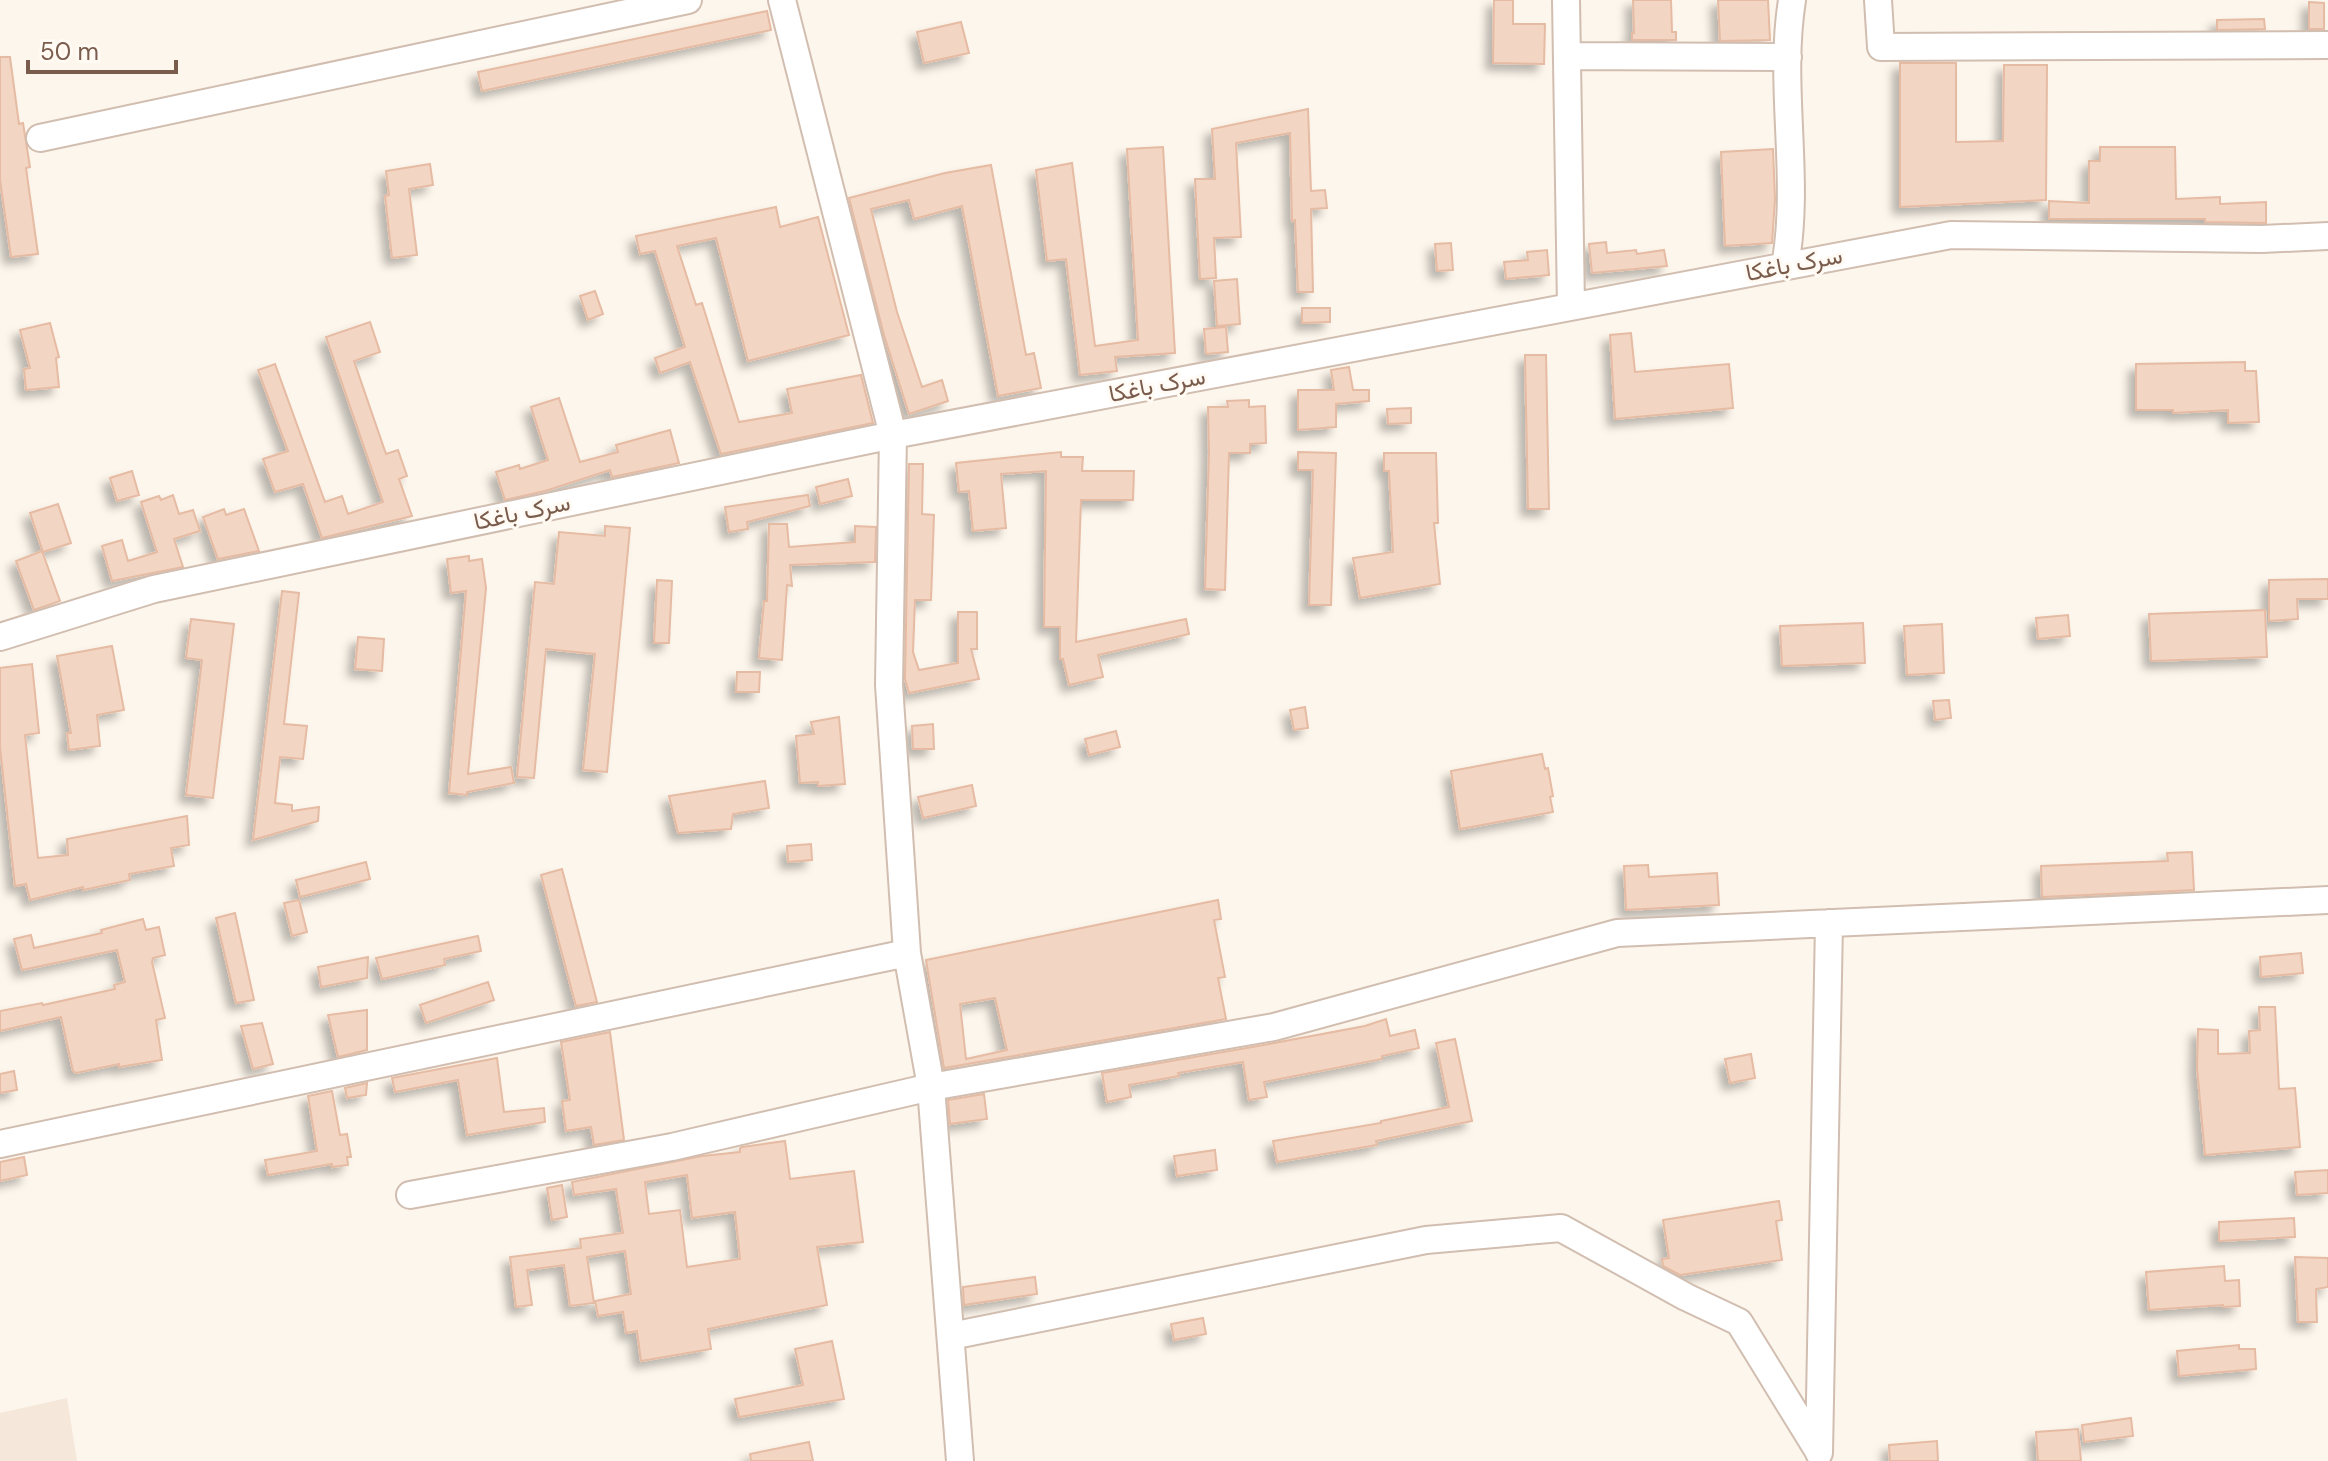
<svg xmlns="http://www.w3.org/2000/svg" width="2328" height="1461" font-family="'DM Sans',Vazirmatn,sans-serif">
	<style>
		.residential { fill: #f5e8da }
		.building { fill: #f3d5c3; stroke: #e6bba3; stroke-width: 2; fill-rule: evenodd; filter: url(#shadow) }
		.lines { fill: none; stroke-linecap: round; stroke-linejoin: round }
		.minor-casing { stroke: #d1beb0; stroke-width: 30 }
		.minor { stroke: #fff; stroke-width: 26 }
		.labels { text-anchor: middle; stroke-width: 6; stroke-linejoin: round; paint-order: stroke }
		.street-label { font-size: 24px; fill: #7a5c4d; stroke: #fffaf3 }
	</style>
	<defs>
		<filter id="shadow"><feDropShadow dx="-7" dy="7" stdDeviation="4" flood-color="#0004"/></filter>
	</defs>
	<rect width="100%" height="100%" fill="#fdf6ec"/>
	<path class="residential" d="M 67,1398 L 77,1461 L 0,1461 L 0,1413 Z"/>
	<path class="building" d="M 1494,0 L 1513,0 L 1513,24 L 1545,24 L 1544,64 L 1493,63 Z
		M 1633,0 L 1671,0 L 1672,32 L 1676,32 L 1676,40 L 1632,40 L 1632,33 L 1634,33 Z
		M 1718,0 L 1768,0 L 1770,40 L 1720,41 Z
		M 2309,2 L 2324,3 L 2324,29 L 2309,29 Z
		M 767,11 L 771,30 L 482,91 L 478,72 Z
		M 2264,19 L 2265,29 L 2217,30 L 2217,20 Z
		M 961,22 L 969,53 L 924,63 L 917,32 Z
		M 0,57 L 10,57 L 19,124 L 23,123 L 30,167 L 26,168 L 38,254 L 11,257 L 0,180 Z
		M 1900,63 L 1956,63 L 1956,142 L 2003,141 L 2004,65 L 2047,65 L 2046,200 L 1900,207 Z
		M 1308,109 L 1311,191 L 1325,190 L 1327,208 L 1311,209 L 1313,292 L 1298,292 L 1295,220 L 1292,221 L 1290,133 L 1236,143 L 1241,237 L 1214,238 L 1216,278 L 1200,279 L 1195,179 L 1215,179 L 1212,129 Z
		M 1163,147 L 1175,353 L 1115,357 L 1117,371 L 1080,375 L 1066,259 L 1047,261 L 1036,170 L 1072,163 L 1095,346 L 1138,340 L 1127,149 Z
		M 2100,147 L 2175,147 L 2176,199 L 2220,197 L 2220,204 L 2266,202 L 2266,223 L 2205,222 L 2205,219 L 2049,219 L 2049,201 L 2089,203 L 2089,161 L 2100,161 Z
		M 1773,149 L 1775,199 L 1772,243 L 1725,246 L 1721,152 Z
		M 430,164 L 433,185 L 409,189 L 417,255 L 392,258 L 385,196 L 389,195 L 386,171 Z
		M 991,165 L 1026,355 L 1034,353 L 1041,388 L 998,396 L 962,206 L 914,219 L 909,200 L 871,209 L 897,312 L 922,387 L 942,380 L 948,401 L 909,414 L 884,335 L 849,198 L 945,173 Z
		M 776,207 L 780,227 L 818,217 L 849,335 L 748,361 L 716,238 L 677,246 L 696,305 L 702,303 L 739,422 L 792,413 L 787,389 L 861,375 L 873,423 L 721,454 L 690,362 L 660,373 L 655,358 L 685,347 L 655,251 L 640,254 L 636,236 Z
		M 1606,242 L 1607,253 L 1636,250 L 1637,254 L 1664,250 L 1667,266 L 1592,273 L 1589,244 Z
		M 1451,243 L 1453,270 L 1437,271 L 1435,244 Z
		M 1547,250 L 1549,275 L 1506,279 L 1504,262 L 1528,260 L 1527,252 Z
		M 1237,279 L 1240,324 L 1217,326 L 1214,281 Z
		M 595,291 L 603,314 L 588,320 L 580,296 Z
		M 1302,308 L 1330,308 L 1330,322 L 1302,323 Z
		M 370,322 L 380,352 L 354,361 L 386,454 L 398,450 L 407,476 L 399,479 L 412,516 L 322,538 L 303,484 L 275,492 L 263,459 L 288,451 L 258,370 L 275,364 L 325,502 L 342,496 L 348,514 L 383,502 L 326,337 Z
		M 50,323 L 59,357 L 56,358 L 59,387 L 26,390 L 24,369 L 30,368 L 20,330 Z
		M 1226,327 L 1228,352 L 1206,354 L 1204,329 Z
		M 1631,333 L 1635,372 L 1729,364 L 1733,408 L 1615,419 L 1610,335 Z
		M 1525,355 L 1546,355 L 1549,509 L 1528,509 Z
		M 2245,362 L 2245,371 L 2256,371 L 2259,422 L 2228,423 L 2228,410 L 2173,413 L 2173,410 L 2136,410 L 2136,364 Z
		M 1349,367 L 1353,390 L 1369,390 L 1369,401 L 1336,404 L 1336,427 L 1298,430 L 1298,390 L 1334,390 L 1331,370 Z
		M 559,398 L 580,462 L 618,452 L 616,445 L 670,430 L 679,463 L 612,477 L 610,470 L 545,491 L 505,500 L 496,472 L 519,465 L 520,469 L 548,460 L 531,407 Z
		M 1249,400 L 1249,407 L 1265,406 L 1266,443 L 1250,444 L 1250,453 L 1229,453 L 1225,590 L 1205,589 L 1209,452 L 1208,407 L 1228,407 L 1227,401 Z
		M 1411,408 L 1411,423 L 1388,424 L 1387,409 Z
		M 1061,452 L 1061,457 L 1083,457 L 1082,471 L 1134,471 L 1133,500 L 1081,500 L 1076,642 L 1186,619 L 1189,634 L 1098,655 L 1103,677 L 1069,685 L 1063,659 L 1060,659 L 1060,627 L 1044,627 L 1046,471 L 1001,474 L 1006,528 L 973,531 L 969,491 L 959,492 L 956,463 Z
		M 1298,452 L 1336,453 L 1331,605 L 1309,605 L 1313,470 L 1298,470 Z
		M 1384,453 L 1436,453 L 1438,523 L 1434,523 L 1440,584 L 1360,598 L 1353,558 L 1393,552 L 1389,471 L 1384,471 Z
		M 909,464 L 923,464 L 922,514 L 934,515 L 931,600 L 915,600 L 913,652 L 919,670 L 958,663 L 958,612 L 977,612 L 977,649 L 971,649 L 979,679 L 909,693 L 905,679 Z
		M 132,471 L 139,495 L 117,501 L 110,478 Z
		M 848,479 L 852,496 L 820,504 L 816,487 Z
		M 173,495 L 179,514 L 193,510 L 200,531 L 174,539 L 183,567 L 112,581 L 102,546 L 122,540 L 128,561 L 157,552 L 141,502 L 159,496 L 161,500 Z
		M 808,495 L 810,506 L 747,522 L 748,529 L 729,532 L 725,507 Z
		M 58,504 L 71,543 L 43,552 L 30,513 Z
		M 224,509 L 226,515 L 244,509 L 259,551 L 218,559 L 203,517 Z
		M 769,524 L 787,524 L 789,547 L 855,542 L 855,526 L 876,527 L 875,562 L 790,565 L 792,586 L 787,585 L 782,660 L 759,658 L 764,601 L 767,601 Z
		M 605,526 L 630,528 L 607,772 L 583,770 L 595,654 L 546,649 L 534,778 L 517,777 L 535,582 L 554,584 L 559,532 L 605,536 Z
		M 42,551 L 60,601 L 34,610 L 16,561 Z
		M 469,556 L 469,561 L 482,559 L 486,588 L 468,774 L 511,767 L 514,783 L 467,792 L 467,795 L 449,793 L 466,591 L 451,593 L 447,559 Z
		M 2328,579 L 2328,599 L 2297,599 L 2298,619 L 2269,621 L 2269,580 Z
		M 657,580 L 672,581 L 669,643 L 654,643 Z
		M 282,591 L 299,593 L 284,724 L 307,726 L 303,759 L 280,757 L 275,803 L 292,805 L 292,811 L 319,807 L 318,821 L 253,840 Z
		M 2265,610 L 2267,657 L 2151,661 L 2149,614 Z
		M 2068,615 L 2070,636 L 2038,639 L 2036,618 Z
		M 191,619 L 234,624 L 213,798 L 186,795 L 202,660 L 186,658 Z
		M 1863,623 L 1865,663 L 1782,666 L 1780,626 Z
		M 1942,624 L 1944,673 L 1907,675 L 1904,626 Z
		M 358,637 L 384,639 L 382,671 L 355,669 Z
		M 112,646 L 124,710 L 97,715 L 100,746 L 69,750 L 67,733 L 71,733 L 57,656 Z
		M 32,664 L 39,733 L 25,735 L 38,858 L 68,855 L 67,839 L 187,816 L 189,845 L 171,848 L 174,866 L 129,874 L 130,880 L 83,890 L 83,887 L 30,900 L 26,884 L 15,886 L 0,747 L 0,668 Z
		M 737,672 L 760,672 L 759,692 L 736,692 Z
		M 1949,700 L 1951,718 L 1935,720 L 1933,701 Z
		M 1305,707 L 1308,728 L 1294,730 L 1290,710 Z
		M 839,717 L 845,784 L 818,786 L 818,782 L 800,783 L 796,736 L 814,734 L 811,722 Z
		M 933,724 L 934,749 L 913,749 L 912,726 Z
		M 1116,731 L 1120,747 L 1089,755 L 1085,739 Z
		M 1542,754 L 1545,769 L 1548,768 L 1553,796 L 1550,797 L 1553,812 L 1460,829 L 1451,771 Z
		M 765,781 L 769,808 L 733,814 L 731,829 L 678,833 L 669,796 Z
		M 972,785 L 976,806 L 923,818 L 918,797 Z
		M 811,844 L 812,860 L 788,862 L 787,846 Z
		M 2192,852 L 2194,890 L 2042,897 L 2041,866 L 2168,861 L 2167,853 Z
		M 366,862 L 370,879 L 300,897 L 296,880 Z
		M 1648,865 L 1649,877 L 1717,873 L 1719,905 L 1626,910 L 1624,866 Z
		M 562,869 L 597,1002 L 576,1006 L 541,875 Z
		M 299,900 L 307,932 L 292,936 L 284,903 Z
		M 1218,900 L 1221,919 L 1214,920 L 1225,977 L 1218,978 L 1226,1019 L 944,1068 L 926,960 ZM 995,998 L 1007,1050 L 966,1059 L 960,1004 Z
		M 235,913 L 254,1000 L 236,1003 L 216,918 Z
		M 143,919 L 146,930 L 159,927 L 165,955 L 153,958 L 152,962 L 165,1018 L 156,1020 L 162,1060 L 119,1067 L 119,1064 L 76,1073 L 73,1071 L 61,1017 L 0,1031 L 0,1011 L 42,1003 L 43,1005 L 115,989 L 114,985 L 125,982 L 117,950 L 22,970 L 14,939 L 31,935 L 34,948 L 102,933 L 101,930 Z
		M 478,936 L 481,951 L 444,959 L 445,965 L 382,979 L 376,958 Z
		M 2301,953 L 2303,973 L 2261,977 L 2260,957 Z
		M 368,957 L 367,978 L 321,987 L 318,967 Z
		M 488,982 L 494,1000 L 426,1023 L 420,1005 Z
		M 2259,1007 L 2275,1007 L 2279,1089 L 2295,1088 L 2300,1147 L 2205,1155 L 2197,1068 L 2198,1029 L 2218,1030 L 2218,1054 L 2250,1053 L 2249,1031 L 2260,1030 Z
		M 367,1010 L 367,1050 L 338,1057 L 328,1015 Z
		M 1386,1019 L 1390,1036 L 1415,1030 L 1419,1048 L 1382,1056 L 1382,1059 L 1264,1082 L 1267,1097 L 1249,1100 L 1243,1062 L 1178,1073 L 1179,1076 L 1129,1085 L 1131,1097 L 1107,1102 L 1102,1073 L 1258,1046 L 1365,1026 Z
		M 262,1023 L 273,1064 L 253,1069 L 241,1026 Z
		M 610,1032 L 624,1140 L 594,1145 L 591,1127 L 566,1131 L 562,1101 L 570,1100 L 561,1042 Z
		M 1455,1039 L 1472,1121 L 1376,1141 L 1377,1145 L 1277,1162 L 1273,1141 L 1381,1123 L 1381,1121 L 1449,1107 L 1436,1043 Z
		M 1751,1054 L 1755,1078 L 1730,1083 L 1725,1059 Z
		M 497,1058 L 504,1112 L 544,1108 L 545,1122 L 467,1135 L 458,1080 L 395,1092 L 392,1078 Z
		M 14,1071 L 17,1090 L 0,1093 L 0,1074 Z
		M 367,1083 L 366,1095 L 347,1098 L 345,1088 Z
		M 332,1091 L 340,1135 L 347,1134 L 351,1157 L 347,1157 L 348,1165 L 332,1167 L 332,1164 L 268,1175 L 265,1160 L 317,1151 L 308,1096 Z
		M 984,1094 L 987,1119 L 950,1124 L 948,1100 Z
		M 785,1141 L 790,1179 L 854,1171 L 863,1242 L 817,1247 L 827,1305 L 708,1329 L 711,1349 L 641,1361 L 637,1331 L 626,1333 L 623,1312 L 598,1316 L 595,1301 L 631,1294 L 625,1251 L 587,1257 L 594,1303 L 570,1306 L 564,1265 L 527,1270 L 532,1305 L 516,1307 L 510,1257 L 581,1248 L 580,1239 L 623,1233 L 616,1189 L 574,1195 L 572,1182 L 702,1156 L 740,1152 L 740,1148 L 742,1147 ZM 687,1175 L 692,1218 L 735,1212 L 740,1259 L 687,1267 L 680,1210 L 649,1214 L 645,1182 Z
		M 1215,1150 L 1217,1170 L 1177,1176 L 1174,1156 Z
		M 24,1157 L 27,1175 L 0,1181 L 0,1162 Z
		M 2328,1170 L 2328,1193 L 2297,1195 L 2295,1172 Z
		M 562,1185 L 567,1217 L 552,1220 L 547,1188 Z
		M 1779,1201 L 1782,1220 L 1776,1221 L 1782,1260 L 1680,1275 L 1663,1266 L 1662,1259 L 1669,1258 L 1663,1220 Z
		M 2294,1218 L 2295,1237 L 2219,1241 L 2219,1222 Z
		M 2295,1257 L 2328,1258 L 2328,1287 L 2316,1289 L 2317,1322 L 2298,1322 Z
		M 2224,1266 L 2225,1281 L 2239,1280 L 2240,1306 L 2223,1307 L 2223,1305 L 2149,1310 L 2146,1272 Z
		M 1035,1277 L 1037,1294 L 964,1305 L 963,1287 Z
		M 1203,1318 L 1206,1334 L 1174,1340 L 1171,1324 Z
		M 832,1341 L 844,1399 L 739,1417 L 735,1399 L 803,1385 L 795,1349 Z
		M 2239,1345 L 2239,1349 L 2255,1349 L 2256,1369 L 2179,1376 L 2177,1351 Z
		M 2131,1418 L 2133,1436 L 2084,1442 L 2082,1425 Z
		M 2078,1429 L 2081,1461 L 2038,1461 L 2036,1432 Z
		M 1937,1441 L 1938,1461 L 1890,1461 L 1889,1445 Z
		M 809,1442 L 813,1461 L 751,1461 L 750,1454 Z"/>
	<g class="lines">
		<g class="minor-casing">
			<path id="minor" d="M 782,0 L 893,435 L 889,685 L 907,953 L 931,1087 L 960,1461
				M 1566,0 L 1571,306
				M 1878,0 L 1881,47 L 2328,45
				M 1567,56 L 1788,57
				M 40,138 L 688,0
				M 1785,266 C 1801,178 1778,88 1792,0
				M 0,637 L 154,589 L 893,435 L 1951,235 L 2262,239 L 2328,236
				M 0,1144 L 907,953
				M 410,1195 L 672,1147 L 931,1087 L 1274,1027 L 1617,933 L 2328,900
				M 951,1336 L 1426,1240 L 1561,1228 L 1686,1297 L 1739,1322 L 1819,1452
				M 1819,1453 L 1829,923"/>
		</g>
		<use href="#minor" class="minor"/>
	</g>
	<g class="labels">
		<g class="street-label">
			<text transform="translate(1794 264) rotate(-11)" y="8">سرک باغکا</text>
			<text transform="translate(1157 385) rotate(-11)" y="8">سرک باغکا</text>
			<text transform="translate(522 512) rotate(-12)" y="8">سرک باغکا</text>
		</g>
	</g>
	<path d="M28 60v12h148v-12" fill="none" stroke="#7a5c4d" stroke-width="4"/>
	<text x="40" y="60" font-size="24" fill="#7a5c4d" stroke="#fffaf3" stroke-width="6" paint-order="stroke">50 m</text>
</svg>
